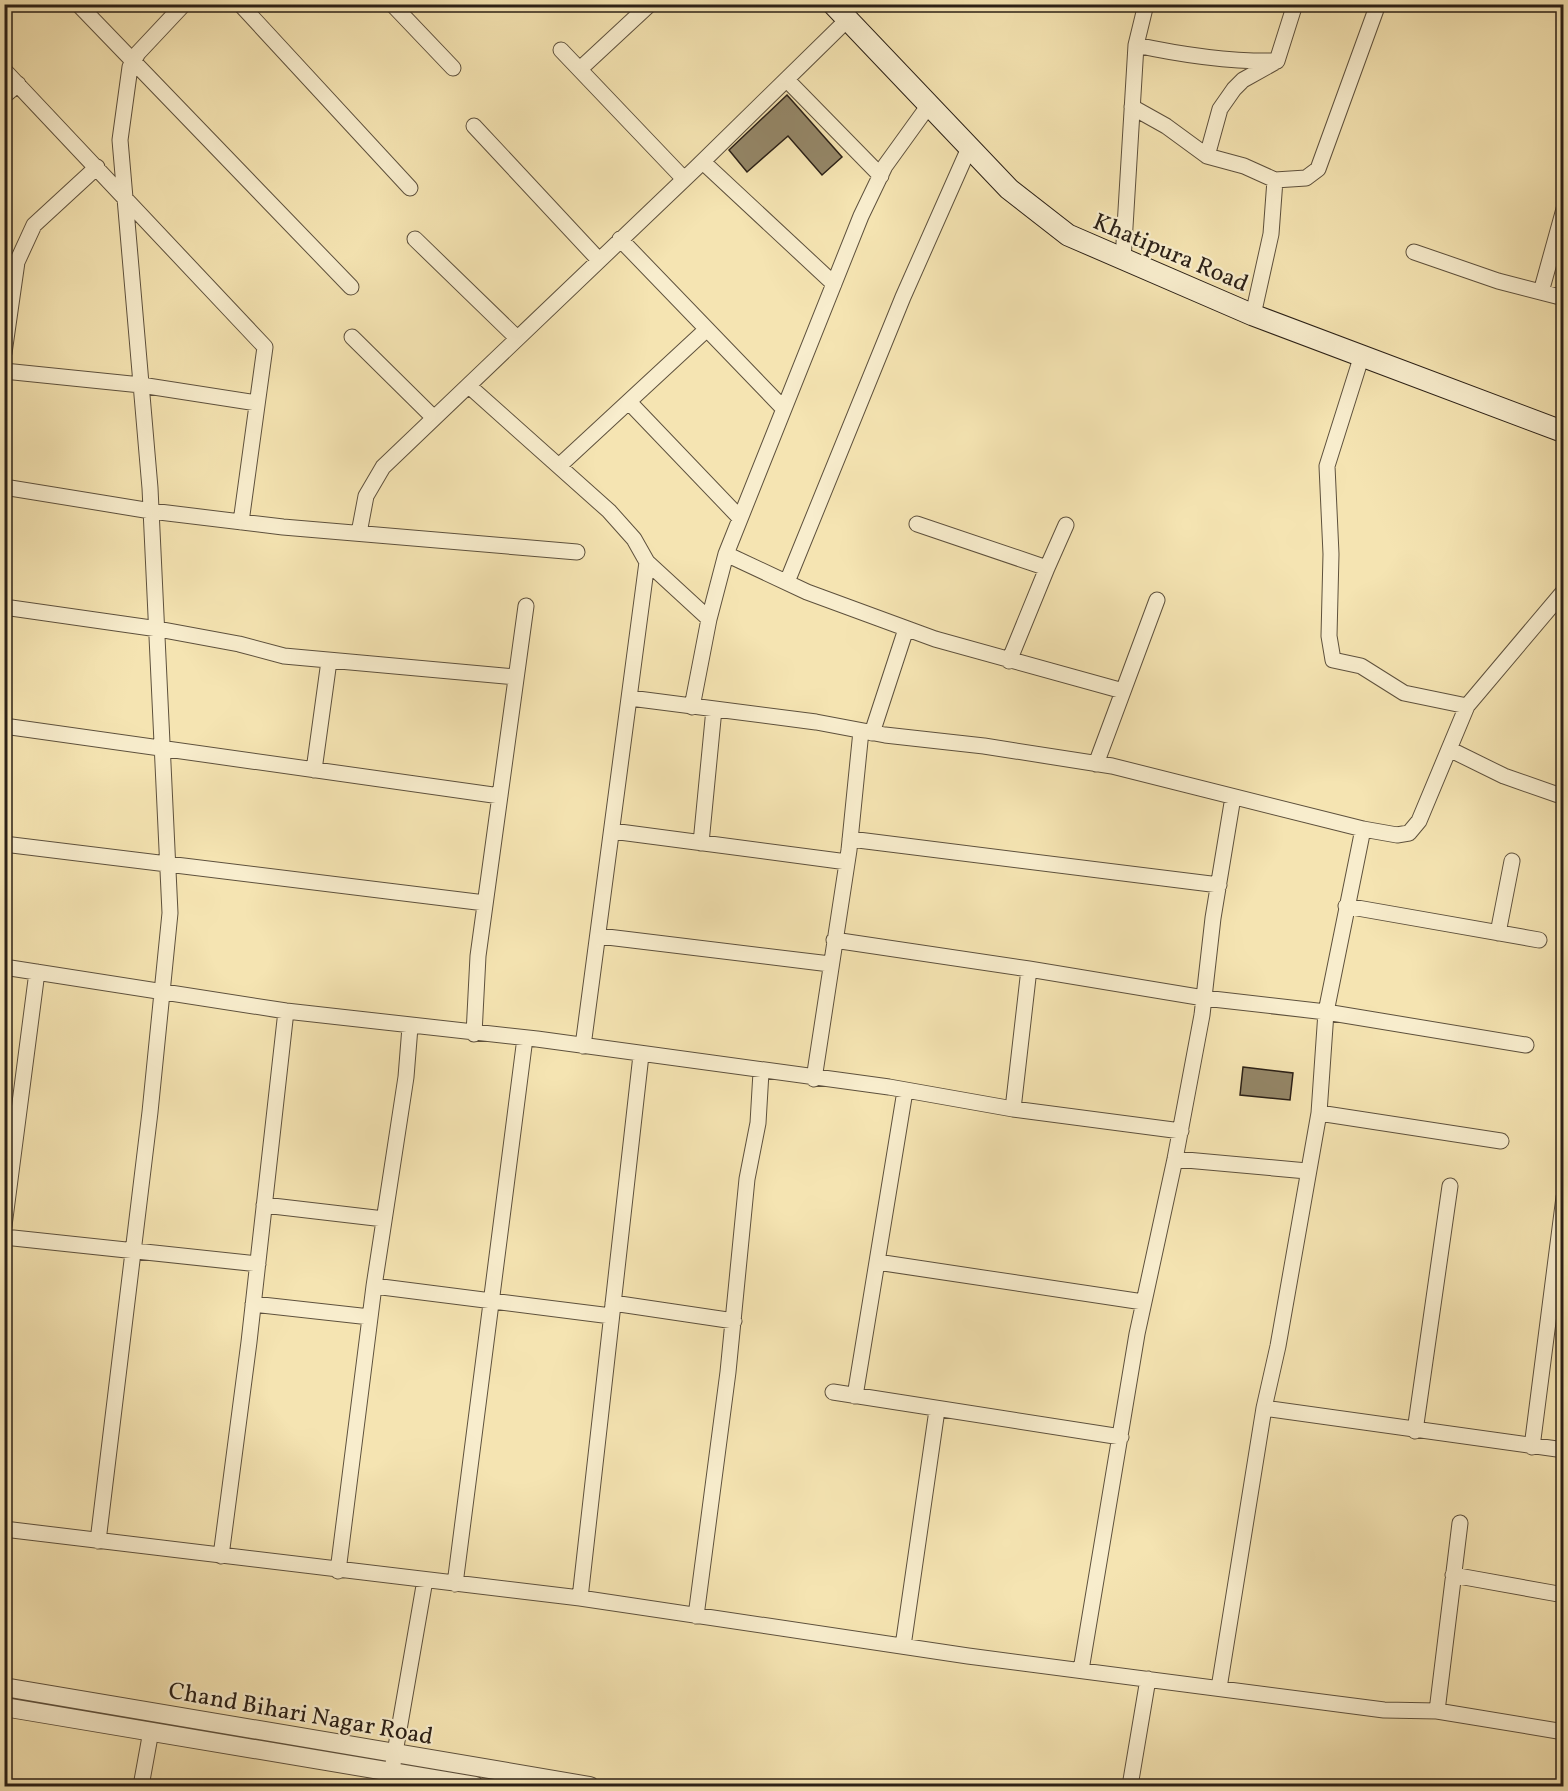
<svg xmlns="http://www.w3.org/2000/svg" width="1568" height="1791" font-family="Vollkorn,serif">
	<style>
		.building { fill: #948667; stroke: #2b2016; stroke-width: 1.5 }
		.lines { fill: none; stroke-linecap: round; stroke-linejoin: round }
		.minor-casing { stroke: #5e513d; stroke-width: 17 }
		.tertiary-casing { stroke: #5e513d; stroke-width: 20 }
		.secondary-casing { stroke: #2b2016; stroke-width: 23 }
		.minor { stroke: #f8edcd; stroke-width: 15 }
		.tertiary { stroke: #f8edcd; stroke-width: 18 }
		.secondary { stroke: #f8edcd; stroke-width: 21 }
		.labels { text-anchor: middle; stroke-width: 4.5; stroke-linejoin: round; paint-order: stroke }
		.street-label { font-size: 24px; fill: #2b2016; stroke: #f8edcd }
	</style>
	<rect width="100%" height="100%" fill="#f5e4b2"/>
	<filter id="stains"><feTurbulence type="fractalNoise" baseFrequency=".00333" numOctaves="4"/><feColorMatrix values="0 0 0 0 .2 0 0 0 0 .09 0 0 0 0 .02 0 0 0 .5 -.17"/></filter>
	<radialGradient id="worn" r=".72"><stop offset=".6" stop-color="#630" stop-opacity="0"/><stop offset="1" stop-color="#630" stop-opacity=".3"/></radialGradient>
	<path class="building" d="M 787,95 L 842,157 L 822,175 L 788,136 L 747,172 L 729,150 Z
		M 1243,1067 L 1293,1073 L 1290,1100 L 1240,1095 Z"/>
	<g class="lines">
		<g class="minor-casing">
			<path id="minor" d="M 78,4 L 351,287
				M 240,4 L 410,188
				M 392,4 L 453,68
				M 1136,45 C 1182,55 1230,62 1277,61
				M 561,50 L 684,179
				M 580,69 L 650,4
				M 4,70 L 265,347 L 241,522
				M 787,80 L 881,176
				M 4,96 L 18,84
				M 1132,107 L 1166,126 L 1207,156 L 1244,166 L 1275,180
				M 474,126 L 598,259
				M 1207,156 L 1220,109 L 1234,89 L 1243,80 L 1277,61 L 1295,4
				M 703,162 L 834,284
				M 415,239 L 517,338
				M 620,239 L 783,408
				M 1414,252 L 1498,281 L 1564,298
				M 1123,260 L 1136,45 L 1146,4
				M 1541,292 L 1564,209
				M 1253,315 L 1271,234 L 1275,180 L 1306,178 L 1318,169 L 1378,4
				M 352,337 L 434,418
				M 4,353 L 17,262 L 34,225 L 97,167
				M 1362,355 L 1327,466 L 1331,554 L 1329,636 L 1333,660 L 1361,666 L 1404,693 L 1467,706
				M 4,371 L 141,385 L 257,403
				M 469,386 L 609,511 L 634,539 L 647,562 L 583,1046
				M 629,402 L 740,518
				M 559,466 L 707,329
				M 4,487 L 151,511 L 283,527 L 577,552
				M 917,524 L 1047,568 L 1009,661
				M 359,533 L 366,496 L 383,467 L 696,168 L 847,20
				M 726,554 L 807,592 L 935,639 L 1123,691
				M 647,562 L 709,619
				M 1047,568 L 1066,525
				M 787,582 L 903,297 L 969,148
				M 4,607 L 158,629 L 239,644 L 284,656 L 515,677
				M 630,698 L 816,722 L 885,735 L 984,746 L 1112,766 L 1363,829
				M 692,707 L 709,619 L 726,554 L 861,216 L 885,166 L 929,105
				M 4,726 L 500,796
				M 872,733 L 906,629
				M 1451,750 L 1504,776 L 1564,797
				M 1096,764 L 1157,600
				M 314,770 L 329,661
				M 612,831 L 847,862
				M 850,839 L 1219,885
				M 701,843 L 714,709
				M 4,844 L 485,903
				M 1346,906 L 1539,940
				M 1498,933 L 1512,861
				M 599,936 L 830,964
				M 834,940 L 1029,969 L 1204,998 L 1326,1012 L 1526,1045
				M 4,967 L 286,1011 L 537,1039 L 889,1087 L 1013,1109 L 1181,1131
				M 474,1034 L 478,956 L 526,606
				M 814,1079 L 849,850 L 861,731
				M 1013,1109 L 1029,969
				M 1319,1113 L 1501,1141
				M 1175,1159 L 1307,1171
				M 264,1205 L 384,1219
				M 4,1226 L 37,972
				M 4,1237 L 258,1264
				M 877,1262 L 1143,1302
				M 374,1286 L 611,1316
				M 613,1303 L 734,1321
				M 253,1304 L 370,1317
				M 833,1392 L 1121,1437
				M 855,1396 L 905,1091
				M 1264,1408 L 1564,1450
				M 1415,1431 L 1450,1186
				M 1532,1447 L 1564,1197
				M 4,1529 L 580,1598 L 968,1656 L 1384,1710 L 1437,1711 L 1564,1732
				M 98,1541 L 150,1112 L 170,913 L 150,488 L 120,140 L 130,67 L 138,53 L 184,4
				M 221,1556 L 249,1342 L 286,1011
				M 338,1571 L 374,1286 L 406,1077 L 410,1027
				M 1453,1575 L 1564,1595
				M 455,1584 L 525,1038
				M 580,1598 L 641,1055
				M 696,1616 L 728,1372 L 747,1179 L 758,1123 L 761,1072
				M 903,1646 L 937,1410
				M 1081,1670 L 1137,1334 L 1175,1159 L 1202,1015 L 1213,918 L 1233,797
				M 1219,1688 L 1264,1408 L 1278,1346 L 1319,1113 L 1326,1012 L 1363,829 L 1397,835 L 1409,833 L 1419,821 L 1467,706 L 1564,591
				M 1437,1711 L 1460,1523
				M 393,1764 L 425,1580
				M 141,1786 L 151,1731
				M 1130,1786 L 1148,1679"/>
		</g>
		<g class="tertiary-casing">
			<path id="tertiary" d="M 4,1687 L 590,1786
				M 4,1707 L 475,1786"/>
		</g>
		<g class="secondary-casing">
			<path id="secondary" d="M 833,4 L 1009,189 L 1068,235 L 1253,315 L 1564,432"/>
		</g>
		<use href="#minor" class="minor"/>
		<use href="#tertiary" class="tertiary"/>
		<use href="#secondary" class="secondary"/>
	</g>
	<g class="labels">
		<g class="street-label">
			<text transform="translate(1171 252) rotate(23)" y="8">Khatipura Road</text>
			<text transform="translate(301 1713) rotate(10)" y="8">Chand Bihari Nagar Road</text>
		</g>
	</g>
	<rect width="1568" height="1791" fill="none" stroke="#f5e4b2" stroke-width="24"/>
	<rect x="6" y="6" width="1556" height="1779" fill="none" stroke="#2b2016" stroke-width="3"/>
	<rect x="12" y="12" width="1544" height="1767" fill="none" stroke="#2b2016" stroke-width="1.5"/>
	<rect width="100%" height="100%" filter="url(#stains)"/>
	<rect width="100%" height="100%" fill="url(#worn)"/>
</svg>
